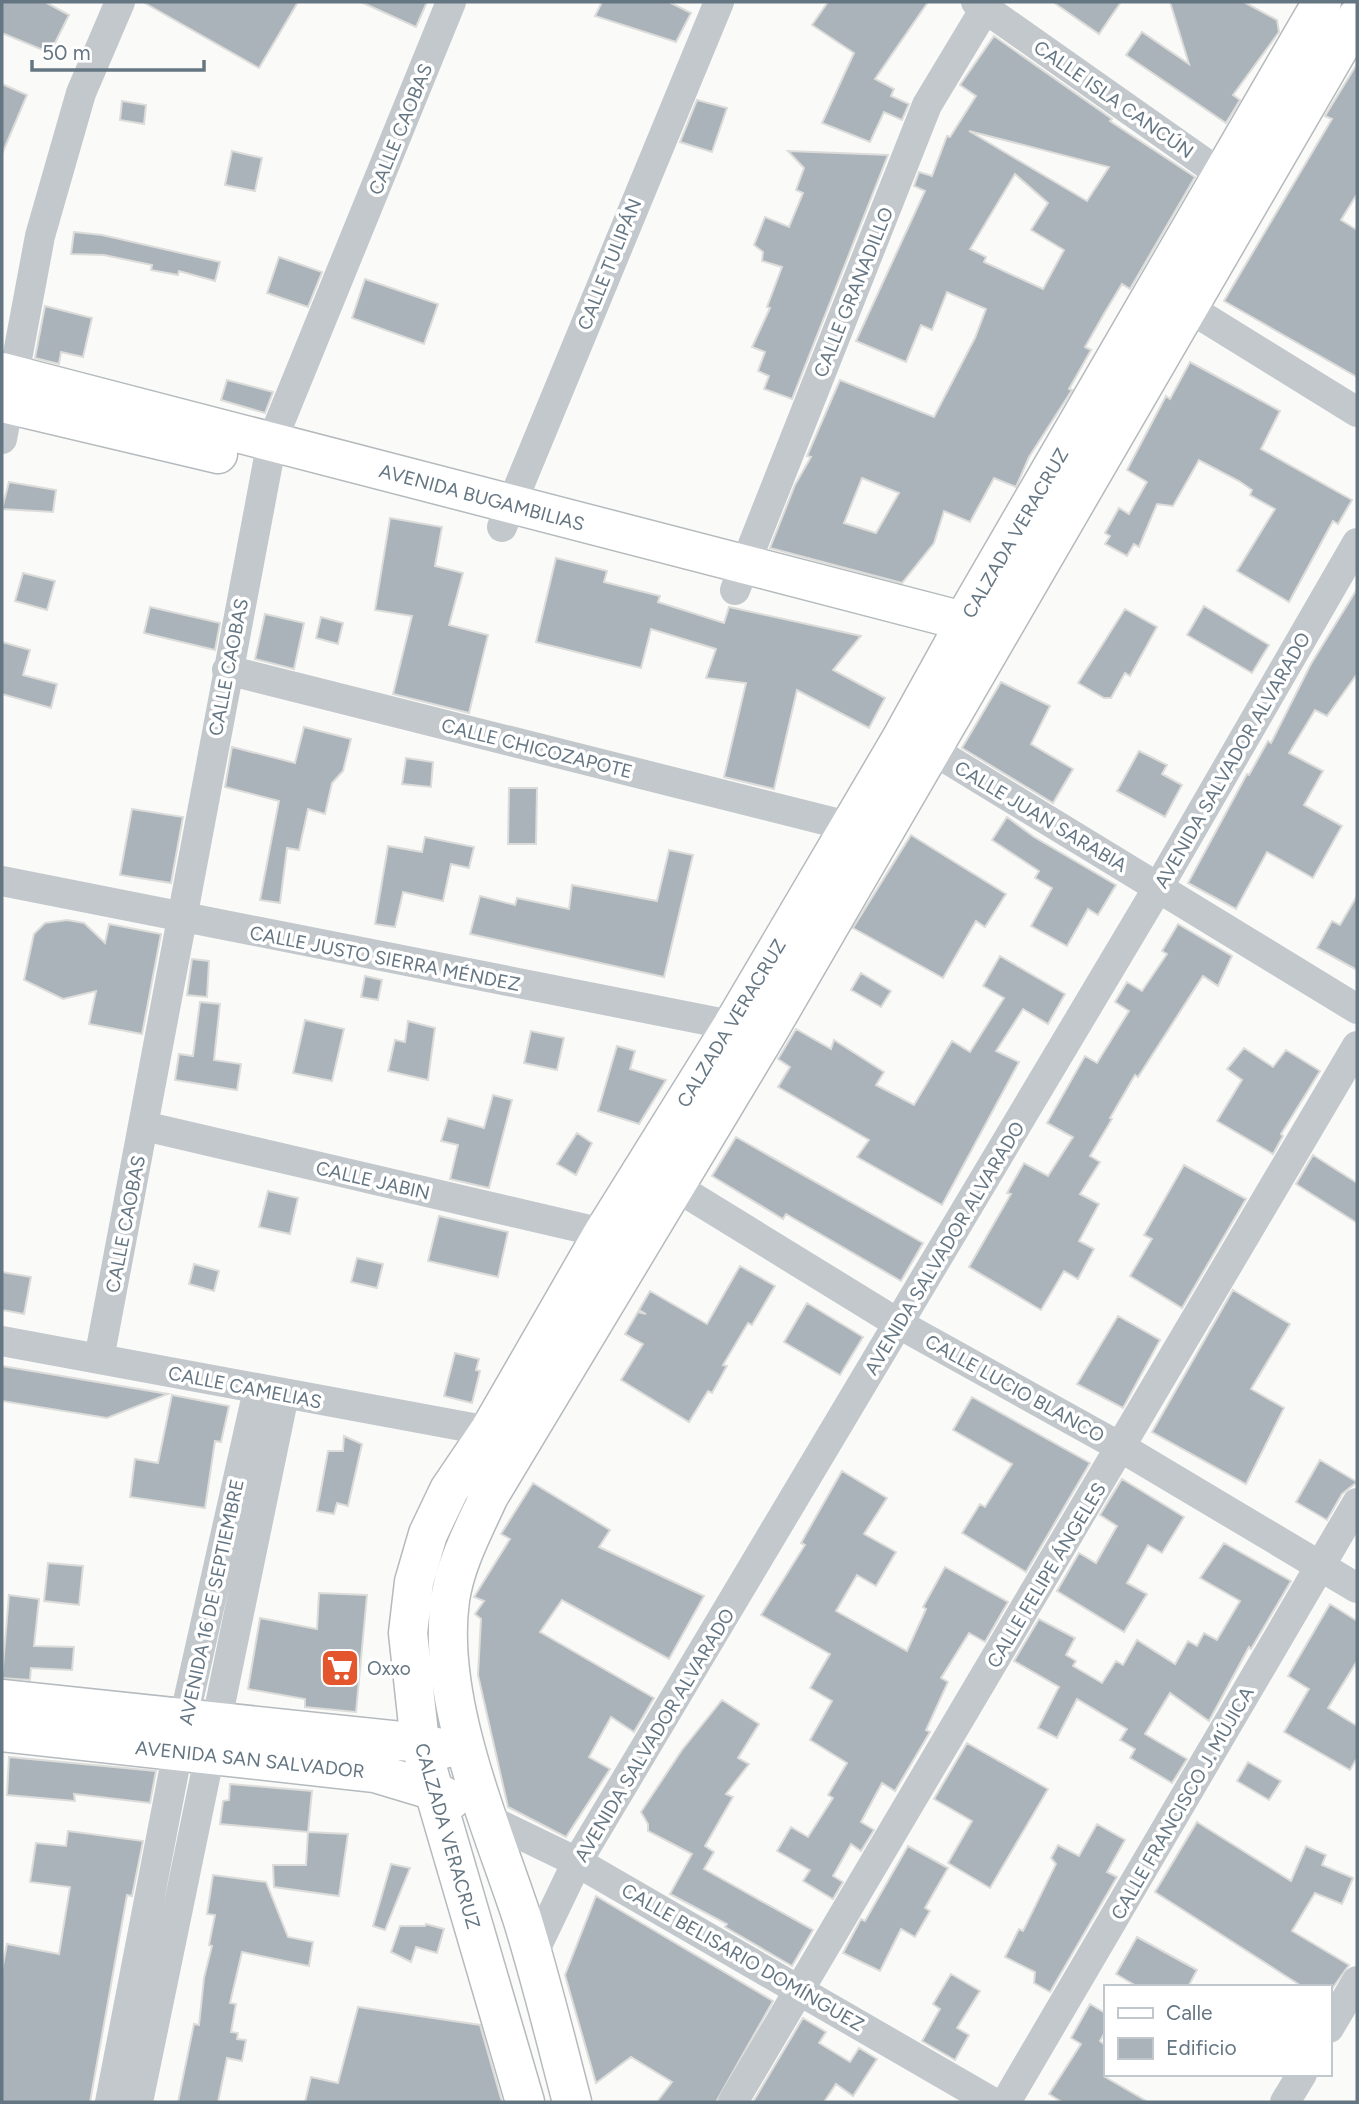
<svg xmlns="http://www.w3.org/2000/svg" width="1359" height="2104" font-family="Figtree,sans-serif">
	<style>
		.building { fill: #aab3b9; stroke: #dcdcda; stroke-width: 2; fill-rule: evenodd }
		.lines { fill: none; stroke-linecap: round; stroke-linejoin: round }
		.major-casing { stroke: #b5babe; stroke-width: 41 }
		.minor { stroke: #c3c8cc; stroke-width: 30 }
		.major { stroke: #fff; stroke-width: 38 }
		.labels { text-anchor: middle; stroke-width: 7; stroke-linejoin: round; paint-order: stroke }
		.street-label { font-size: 19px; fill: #657683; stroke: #fff }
		.poi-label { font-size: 19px; fill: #657683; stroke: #fff; text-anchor: start }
	</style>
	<rect width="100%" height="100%" fill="#fafaf8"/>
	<path class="building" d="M 2,2 L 45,2 L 69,15 L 50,53 L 2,33 Z
		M 143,2 L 298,2 L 259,68 Z
		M 361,2 L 427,2 L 416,27 Z
		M 602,2 L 669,2 L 691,13 L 676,42 L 595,16 Z
		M 828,2 L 928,2 L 875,79 L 894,89 L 891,96 L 909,104 L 902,120 L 884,112 L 870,142 L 822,123 L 854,53 L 812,25 Z
		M 1053,2 L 1121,2 L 1099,34 Z
		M 1170,2 L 1244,2 L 1277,20 L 1279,32 L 1233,95 L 1240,100 L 1226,123 L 1126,55 L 1142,32 L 1189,64 Z
		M 994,36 L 1112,119 L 1110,121 L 1195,177 L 1130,289 L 1122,284 L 1105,312 L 1085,347 L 1091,350 L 1069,389 L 1072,390 L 1029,457 L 1016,487 L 994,478 L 970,522 L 944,511 L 934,543 L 902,583 L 770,548 L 795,485 L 811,457 L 807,456 L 840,380 L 934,417 L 975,338 L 986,309 L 947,292 L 932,330 L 921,325 L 906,362 L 856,341 L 925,191 L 914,186 L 919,172 L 932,176 L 947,136 L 950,137 L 976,96 L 960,85 ZM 969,131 L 1109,167 L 1087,201 ZM 1015,174 L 1048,203 L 1031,230 L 1064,250 L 1043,289 L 984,262 L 986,257 L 970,249 ZM 862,478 L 899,493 L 876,533 L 844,523 Z
		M 1357,64 L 1357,194 L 1341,220 L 1357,230 L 1357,377 L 1224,301 L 1332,119 L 1325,116 Z
		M 2,84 L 27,95 L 2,154 Z
		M 697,100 L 727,108 L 712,152 L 680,142 Z
		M 122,101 L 146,105 L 144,124 L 120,120 Z
		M 232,151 L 262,158 L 255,191 L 225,185 Z
		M 788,151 L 888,155 L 792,399 L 764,389 L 769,376 L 758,371 L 765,352 L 752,347 L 770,308 L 767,307 L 782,267 L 762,261 L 763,252 L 754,245 L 765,217 L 789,227 L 803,193 L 796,190 L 804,168 Z
		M 74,232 L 102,235 L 220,262 L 215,281 L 179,271 L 178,275 L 151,270 L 152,265 L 104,255 L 71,254 Z
		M 279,257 L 322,272 L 308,307 L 267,293 Z
		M 365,279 L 438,304 L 424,344 L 352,318 Z
		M 45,306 L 92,318 L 83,357 L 61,352 L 59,364 L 35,358 Z
		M 1190,362 L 1280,411 L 1261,449 L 1352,500 L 1338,524 L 1333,521 L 1289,602 L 1237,571 L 1275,509 L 1250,495 L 1252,490 L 1239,481 L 1199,460 L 1173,506 L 1157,504 L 1139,547 L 1134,544 L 1127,556 L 1105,544 L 1110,536 L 1105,533 L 1119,508 L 1129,514 L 1147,482 L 1127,470 L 1166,396 L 1170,399 Z
		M 227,380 L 273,392 L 265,413 L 221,400 Z
		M 9,482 L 56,490 L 53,512 L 2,509 Z
		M 390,518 L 442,527 L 435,566 L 463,573 L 449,625 L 488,635 L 469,713 L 393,694 L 412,616 L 375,610 Z
		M 556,558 L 607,571 L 604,582 L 660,596 L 658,602 L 724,623 L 729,607 L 861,636 L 833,670 L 885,698 L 869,728 L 797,690 L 774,789 L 724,777 L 746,683 L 706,678 L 716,649 L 651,629 L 641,668 L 536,642 Z
		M 23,573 L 55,581 L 47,610 L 15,601 Z
		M 1357,589 L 1357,674 L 1327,716 L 1315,710 L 1289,753 L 1323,771 L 1304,805 L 1342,826 L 1313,878 L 1267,852 L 1236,909 L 1188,883 L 1247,774 L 1249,775 L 1268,741 L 1271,743 L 1311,664 Z
		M 1204,606 L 1269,645 L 1252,673 L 1187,635 Z
		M 150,607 L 220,623 L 215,650 L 144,633 Z
		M 1125,609 L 1157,627 L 1130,676 L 1125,673 L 1111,698 L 1104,698 L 1078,683 Z
		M 265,614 L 304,623 L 294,669 L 255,659 Z
		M 321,617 L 343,623 L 338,644 L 316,638 Z
		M 2,642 L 30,650 L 23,675 L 57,684 L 51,708 L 2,694 Z
		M 1001,682 L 1050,706 L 1031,744 L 1073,769 L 1053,803 L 962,748 Z
		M 304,727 L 351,739 L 343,771 L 332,783 L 325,814 L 308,809 L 299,850 L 287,848 L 280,903 L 260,900 L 279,801 L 225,787 L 232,747 L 295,763 Z
		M 1139,751 L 1167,765 L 1162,774 L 1182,785 L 1165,817 L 1117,791 Z
		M 406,758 L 433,762 L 431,787 L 402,784 Z
		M 509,788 L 537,788 L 536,844 L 508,844 Z
		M 132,809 L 183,817 L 171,883 L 120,875 Z
		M 1007,817 L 1034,837 L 1116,885 L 1098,915 L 1088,909 L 1067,946 L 1031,926 L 1052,888 L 1035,878 L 1039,871 L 992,840 Z
		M 911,835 L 1006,894 L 985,927 L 976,921 L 943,978 L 853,928 Z
		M 425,837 L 474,847 L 469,868 L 451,864 L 443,901 L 403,892 L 395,927 L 375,924 L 388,846 L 422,852 Z
		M 669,850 L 693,855 L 664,977 L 470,934 L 480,896 L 515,905 L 517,898 L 569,909 L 572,885 L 657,901 Z
		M 1357,896 L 1357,970 L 1317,948 L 1332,921 L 1340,925 Z
		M 67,920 L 84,923 L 105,943 L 109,924 L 161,934 L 142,1034 L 89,1024 L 96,991 L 63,999 L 24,980 L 34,934 L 45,923 Z
		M 1178,924 L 1232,956 L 1218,986 L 1203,976 L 1138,1077 L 1135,1075 L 1110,1118 L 1112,1119 L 1090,1156 L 1100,1162 L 1080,1194 L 1099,1204 L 1079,1241 L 1094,1249 L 1078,1279 L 1064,1271 L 1041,1310 L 969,1267 L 1011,1194 L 1007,1193 L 1024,1163 L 1048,1176 L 1073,1137 L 1047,1123 L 1085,1056 L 1097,1063 L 1129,1011 L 1115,1002 L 1127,982 L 1142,991 L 1167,954 L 1162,951 Z
		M 1000,956 L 1065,994 L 1048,1024 L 1023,1009 L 996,1051 L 1019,1062 L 942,1205 L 857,1157 L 869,1140 L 778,1087 L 790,1067 L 778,1059 L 796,1029 L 831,1049 L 834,1040 L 884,1072 L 876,1085 L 914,1105 L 952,1041 L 970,1052 L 1004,998 L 983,986 Z
		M 192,959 L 209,961 L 207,997 L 187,995 Z
		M 861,973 L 891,991 L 881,1007 L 851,990 Z
		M 365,976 L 382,980 L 378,1000 L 361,997 Z
		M 200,1002 L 220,1004 L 214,1060 L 241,1064 L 237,1090 L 175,1080 L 179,1054 L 193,1056 Z
		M 305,1020 L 344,1029 L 332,1081 L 293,1073 Z
		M 408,1021 L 435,1028 L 428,1080 L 388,1071 L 395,1040 L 405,1042 Z
		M 531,1031 L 564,1038 L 557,1070 L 524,1063 Z
		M 617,1046 L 635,1051 L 630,1069 L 666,1080 L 639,1124 L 598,1111 Z
		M 1244,1048 L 1273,1067 L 1286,1050 L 1320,1071 L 1281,1134 L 1283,1136 L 1273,1154 L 1217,1121 L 1242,1080 L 1227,1069 Z
		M 493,1095 L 512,1100 L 489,1188 L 450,1179 L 458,1145 L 441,1141 L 448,1118 L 484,1128 Z
		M 577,1133 L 592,1143 L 576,1175 L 557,1164 Z
		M 736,1137 L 923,1243 L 901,1281 L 786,1214 L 783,1219 L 712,1176 Z
		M 1313,1155 L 1357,1183 L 1357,1223 L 1296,1184 Z
		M 1184,1165 L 1246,1199 L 1182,1308 L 1130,1276 L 1152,1239 L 1144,1235 Z
		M 268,1191 L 298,1198 L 290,1234 L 259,1227 Z
		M 439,1216 L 508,1232 L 498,1277 L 428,1261 Z
		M 357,1258 L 383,1264 L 377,1288 L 351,1282 Z
		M 194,1264 L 219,1271 L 214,1291 L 189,1284 Z
		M 740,1266 L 775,1286 L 752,1325 L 748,1323 L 723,1365 L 727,1366 L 712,1393 L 708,1391 L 689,1422 L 621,1380 L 643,1344 L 625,1334 L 638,1312 L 646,1314 L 639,1310 L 650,1291 L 707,1324 Z
		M 2,1272 L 31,1277 L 24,1314 L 2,1310 Z
		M 1233,1290 L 1290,1324 L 1251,1389 L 1284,1408 L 1246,1484 L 1152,1432 Z
		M 807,1303 L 863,1337 L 840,1375 L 784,1342 Z
		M 1118,1316 L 1160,1340 L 1123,1408 L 1077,1384 Z
		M 455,1353 L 479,1359 L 476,1370 L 480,1371 L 472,1403 L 444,1396 Z
		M 2,1366 L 168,1394 L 107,1418 L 2,1401 Z
		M 172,1395 L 229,1406 L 221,1442 L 215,1441 L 205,1508 L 130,1497 L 135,1459 L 158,1463 Z
		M 972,1397 L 1090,1463 L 1026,1572 L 962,1533 L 980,1504 L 985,1507 L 1012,1464 L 953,1430 Z
		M 344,1436 L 362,1444 L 348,1506 L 337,1503 L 334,1514 L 317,1511 L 328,1451 L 343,1451 Z
		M 1320,1460 L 1357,1482 L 1342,1494 L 1327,1520 L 1296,1502 Z
		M 842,1471 L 887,1498 L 864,1534 L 896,1552 L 876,1586 L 857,1575 L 836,1611 L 907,1651 L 926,1609 L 923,1607 L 945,1567 L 1008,1602 L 985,1642 L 969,1633 L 941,1678 L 948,1682 L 926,1730 L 930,1732 L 895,1791 L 882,1783 L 861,1822 L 874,1830 L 861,1851 L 851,1844 L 833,1876 L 843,1882 L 833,1899 L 803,1881 L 810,1870 L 777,1851 L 791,1827 L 808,1837 L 833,1798 L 828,1795 L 847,1763 L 810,1740 L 832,1701 L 810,1688 L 830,1654 L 761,1615 L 805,1545 L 801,1543 Z
		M 1122,1479 L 1184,1517 L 1162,1553 L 1148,1545 L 1127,1583 L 1147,1594 L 1124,1632 L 1057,1591 L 1079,1553 L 1096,1563 L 1117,1526 L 1100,1515 Z
		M 533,1483 L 610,1530 L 599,1547 L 704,1596 L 669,1659 L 562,1600 L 540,1632 L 654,1698 L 634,1732 L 611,1717 L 589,1757 L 610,1769 L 566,1837 L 508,1807 L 478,1675 L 481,1619 L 475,1614 L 484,1601 L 474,1597 L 510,1539 L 501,1534 Z
		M 1224,1543 L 1291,1581 L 1251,1649 L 1249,1647 L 1209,1721 L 1170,1693 L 1145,1734 L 1187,1759 L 1172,1783 L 1130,1758 L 1135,1749 L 1120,1740 L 1127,1729 L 1077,1699 L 1057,1738 L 1038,1728 L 1059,1687 L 1014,1661 L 1039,1619 L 1075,1638 L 1066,1655 L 1076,1661 L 1073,1666 L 1102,1683 L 1116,1661 L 1123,1665 L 1137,1640 L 1175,1664 L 1188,1641 L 1197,1646 L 1204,1633 L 1217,1640 L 1240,1601 L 1200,1578 Z
		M 48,1563 L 83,1566 L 79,1605 L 44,1601 Z
		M 319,1593 L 367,1595 L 356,1712 L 305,1707 L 305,1699 L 248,1689 L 260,1618 L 317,1629 Z
		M 9,1595 L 39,1599 L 34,1646 L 74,1647 L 72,1670 L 31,1668 L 30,1680 L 2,1678 Z
		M 1330,1604 L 1357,1621 L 1357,1661 L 1328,1708 L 1357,1726 L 1357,1758 L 1350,1770 L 1284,1732 L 1309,1689 L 1288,1676 Z
		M 722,1700 L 759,1724 L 738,1758 L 749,1764 L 726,1794 L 733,1797 L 705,1846 L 714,1852 L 704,1869 L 813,1930 L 792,1966 L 725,1927 L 727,1924 L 670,1894 L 692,1854 L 648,1831 L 648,1824 L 641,1812 L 682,1750 Z
		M 967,1743 L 1048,1789 L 990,1888 L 948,1863 L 972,1821 L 934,1799 Z
		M 9,1757 L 156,1771 L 150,1803 L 74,1794 L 75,1801 L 7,1795 Z
		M 1248,1762 L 1281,1781 L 1269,1800 L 1237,1781 Z
		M 230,1784 L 312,1791 L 308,1832 L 220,1824 L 223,1801 L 229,1800 Z
		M 1197,1822 L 1291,1881 L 1306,1846 L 1326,1855 L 1322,1865 L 1353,1878 L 1342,1904 L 1315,1893 L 1292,1931 L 1349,1965 L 1329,1993 L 1329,1987 L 1303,1987 L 1155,1892 Z
		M 1097,1824 L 1125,1840 L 1107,1872 L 1117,1877 L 1050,1992 L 1034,1983 L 1035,1972 L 1005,1957 L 1019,1929 L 1023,1931 L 1056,1864 L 1051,1858 L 1058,1845 L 1079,1856 Z
		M 68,1831 L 143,1841 L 132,1896 L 127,1895 L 90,2102 L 2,2102 L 2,1970 L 7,1944 L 59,1954 L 70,1887 L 30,1882 L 36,1843 L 66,1846 Z
		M 308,1832 L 348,1834 L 339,1896 L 274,1887 L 273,1865 L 306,1865 Z
		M 908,1846 L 948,1868 L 925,1908 L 930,1911 L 915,1937 L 901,1929 L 880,1971 L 843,1953 L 861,1919 L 865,1921 Z
		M 391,1864 L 410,1868 L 385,1930 L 373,1926 Z
		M 213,1875 L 266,1882 L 288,1937 L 313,1942 L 309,1966 L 242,1952 L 230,2003 L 236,2004 L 231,2032 L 238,2033 L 237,2039 L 246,2040 L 242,2061 L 227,2058 L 218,2102 L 178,2102 L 194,2024 L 199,2025 L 204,1978 L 212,1946 L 209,1945 L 215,1915 L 207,1914 Z
		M 596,1896 L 773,2001 L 716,2102 L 657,2102 L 672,2082 L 631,2057 L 596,2083 L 565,1975 Z
		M 426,1924 L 444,1929 L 437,1953 L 416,1947 L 411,1962 L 391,1952 L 400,1926 L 425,1926 Z
		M 1137,1937 L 1197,1970 L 1188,1987 L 1138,1987 L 1116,1974 Z
		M 951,1974 L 980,1991 L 957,2028 L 969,2035 L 955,2060 L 922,2041 L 940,2009 L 933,2004 Z
		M 1090,2004 L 1105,2013 L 1105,2032 L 1100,2041 L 1105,2045 L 1105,2077 L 1148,2102 L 1062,2102 L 1049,2094 L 1081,2044 L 1071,2038 Z
		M 358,2007 L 480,2025 L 502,2102 L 305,2102 L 311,2077 L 338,2083 Z
		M 803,2018 L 826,2032 L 819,2043 L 850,2062 L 859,2048 L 877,2059 L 853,2096 L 836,2084 L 824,2102 L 753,2102 Z"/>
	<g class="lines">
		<g class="major-casing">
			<path id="major" d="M 2,372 L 963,621
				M 2,403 L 218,454
				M 2,1699 L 420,1743 L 444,1749
				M 2,1732 L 375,1773 L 435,1791 L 451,1800
				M 525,2102 L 420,1743 L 408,1633 L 414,1582 L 428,1534 L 449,1490 L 489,1431 L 603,1233 L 732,1026 L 901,739 L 953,645 L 963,621 L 1322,2
				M 572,2102 C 556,2041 541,1979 522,1918 C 491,1824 436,1700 450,1600 C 455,1564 474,1529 489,1496 L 768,1032 L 1357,17"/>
		</g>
		<path class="minor" d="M 976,2 L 1239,187
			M 1189,308 L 1357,412
			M 2,439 L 40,236 L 81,93 L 120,2
			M 502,527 L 719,2
			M 735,590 L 927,105 L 989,2
			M 227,670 L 848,826
			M 914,744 L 931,749 L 1357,1009
			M 2,881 L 751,1029
			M 144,1126 L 603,1233
			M 673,1185 L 899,1324 L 1122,1448 L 1357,1588
			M 2,1341 L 489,1431
			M 99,1359 L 272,441 L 451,2
			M 490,1820 L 577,1862 L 992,2102
			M 533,1954 L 577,1862 L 1159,886 L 1357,543
			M 1329,2028 L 1357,1981
			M 110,2102 L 184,1719 L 258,1390
			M 138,2102 L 284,1395
			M 733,2102 L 1357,1046
			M 1006,2102 L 1357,1503
			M 1285,2102 L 1302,2074"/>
		<use href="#major" class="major"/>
	</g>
	<defs>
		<g id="supermarket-square" transform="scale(2.0125)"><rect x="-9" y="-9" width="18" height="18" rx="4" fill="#e4572e" stroke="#fff"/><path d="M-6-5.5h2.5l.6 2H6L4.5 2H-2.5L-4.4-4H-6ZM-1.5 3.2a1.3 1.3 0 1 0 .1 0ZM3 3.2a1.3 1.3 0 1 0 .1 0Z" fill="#fff"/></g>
	</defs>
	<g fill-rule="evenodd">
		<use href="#supermarket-square" x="340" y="1668"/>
	</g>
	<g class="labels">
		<g class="street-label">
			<text transform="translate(1114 99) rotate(35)" y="7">CALLE ISLA CANCÚN</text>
			<text transform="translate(400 129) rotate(-68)" y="7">CALLE CAOBAS</text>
			<text transform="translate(609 264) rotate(-68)" y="7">CALLE TULIPÁN</text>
			<text transform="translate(853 292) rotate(-68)" y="7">CALLE GRANADILLO</text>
			<text transform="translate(482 497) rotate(15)" y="7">AVENIDA BUGAMBILIAS</text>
			<text transform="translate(1015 533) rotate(-60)" y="7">CALZADA VERACRUZ</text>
			<text transform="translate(228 667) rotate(-79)" y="7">CALLE CAOBAS</text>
			<text transform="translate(537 748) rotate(14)" y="7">CALLE CHICOZAPOTE</text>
			<text transform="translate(1232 760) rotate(-60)" y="7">AVENIDA SALVADOR ALVARADO</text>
			<text transform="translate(1041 816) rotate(31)" y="7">CALLE JUAN SARABIA</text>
			<text transform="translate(385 958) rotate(11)" y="7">CALLE JUSTO SIERRA MÉNDEZ</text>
			<text transform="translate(731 1023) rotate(-59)" y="7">CALZADA VERACRUZ</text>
			<text transform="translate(373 1180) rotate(13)" y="7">CALLE JABIN</text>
			<text transform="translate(125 1224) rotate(-79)" y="7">CALLE CAOBAS</text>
			<text transform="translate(944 1248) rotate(-59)" y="7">AVENIDA SALVADOR ALVARADO</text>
			<text transform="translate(245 1387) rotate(11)" y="7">CALLE CAMELIAS</text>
			<text transform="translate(1015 1388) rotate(29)" y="7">CALLE LUCIO BLANCO</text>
			<text transform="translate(1046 1575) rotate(-59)" y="7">CALLE FELIPE ÁNGELES</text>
			<text transform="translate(211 1602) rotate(-78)" y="7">AVENIDA 16 DE SEPTIEMBRE</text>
			<text transform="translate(654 1735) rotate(-59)" y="7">AVENIDA SALVADOR ALVARADO</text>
			<text transform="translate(250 1759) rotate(6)" y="7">AVENIDA SAN SALVADOR</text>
			<text transform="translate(1182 1803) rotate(-60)" y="7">CALLE FRANCISCO J. MÚJICA</text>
			<text transform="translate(448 1836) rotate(74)" y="7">CALZADA VERACRUZ</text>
			<text transform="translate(743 1957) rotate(30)" y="7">CALLE BELISARIO DOMÍNGUEZ</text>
		</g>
		<g class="poi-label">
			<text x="367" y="1675">Oxxo</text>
		</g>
	</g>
	<rect width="1359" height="2104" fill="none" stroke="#657683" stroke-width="7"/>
	<rect x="1104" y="1985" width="228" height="91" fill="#ffffff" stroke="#c1c8cd" stroke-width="2"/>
	<rect x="1118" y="2008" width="35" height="10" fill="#ffffff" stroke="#c1c8cd" stroke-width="2"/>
	<text x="1166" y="2020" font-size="21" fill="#657683">Calle</text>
	<rect x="1118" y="2038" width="35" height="21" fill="#aab3b9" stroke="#c1c8cd" stroke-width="2"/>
	<text x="1166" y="2055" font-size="21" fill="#657683">Edificio</text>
	<path d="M32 60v10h172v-10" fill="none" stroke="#657683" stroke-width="3.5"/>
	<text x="42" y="60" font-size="21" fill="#657683" stroke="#ffffff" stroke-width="5" paint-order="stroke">50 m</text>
</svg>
